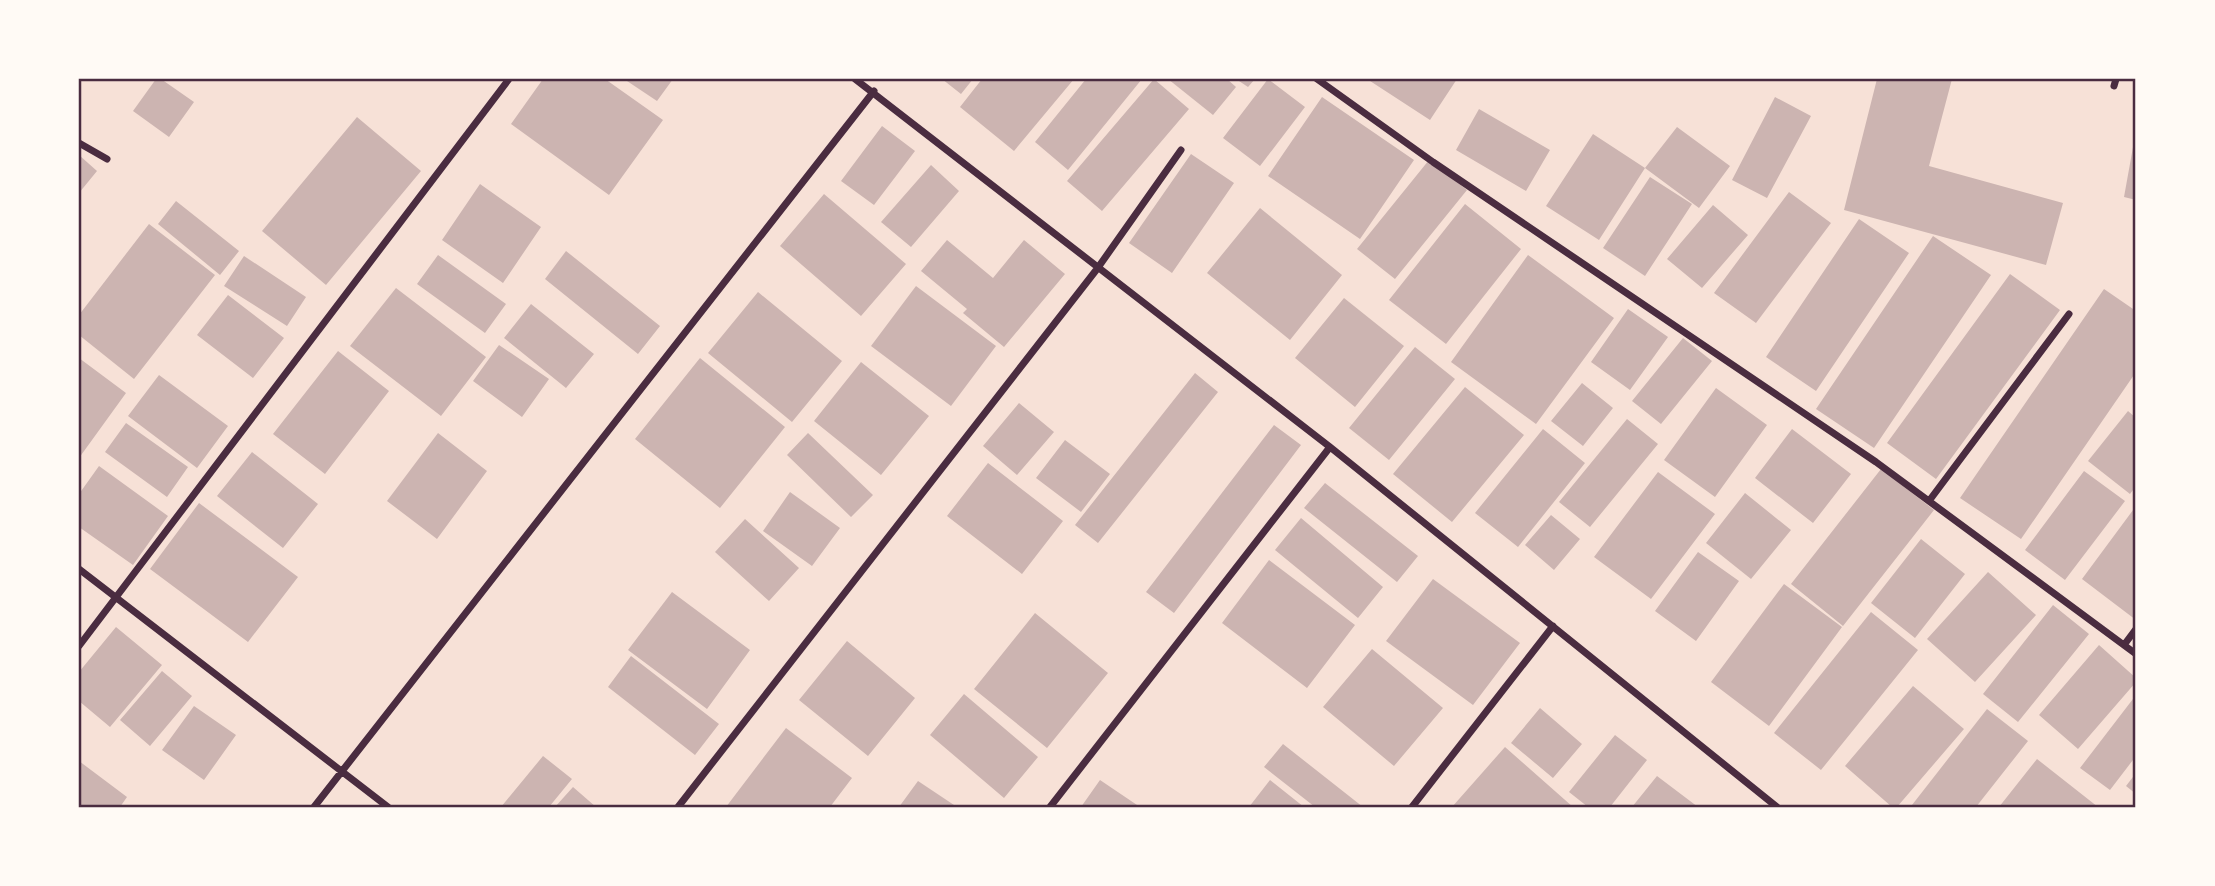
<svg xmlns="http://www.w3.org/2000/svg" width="2215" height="886" font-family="'Noto Sans',sans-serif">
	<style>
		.building { fill: #ccb4b1 }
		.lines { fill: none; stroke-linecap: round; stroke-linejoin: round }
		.minor { stroke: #4a2c40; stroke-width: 7 }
		.neatline { fill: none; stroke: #4a2c40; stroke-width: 2.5 }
	</style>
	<rect width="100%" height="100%" fill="#f7e1d7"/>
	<path class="building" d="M 156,79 L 161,79 L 194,102 L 169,137 L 133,111 Z
		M 543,79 L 605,79 L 663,120 L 609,195 L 511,124 Z
		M 624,79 L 673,79 L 657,101 Z
		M 942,79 L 973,79 L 961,94 Z
		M 982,79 L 1074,79 L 1014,151 L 960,107 Z
		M 1086,79 L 1142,79 L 1068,170 L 1035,142 Z
		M 1154,79 L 1189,109 L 1102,211 L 1067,181 Z
		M 1168,79 L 1227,79 L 1236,87 L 1213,115 Z
		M 1236,79 L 1255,79 L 1248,87 Z
		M 1268,79 L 1305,107 L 1260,166 L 1223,138 Z
		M 1367,79 L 1457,79 L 1430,120 Z
		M 1877,79 L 1952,79 L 1929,166 L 2063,203 L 2046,265 L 1844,210 Z
		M 1322,97 L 1414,160 L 1360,239 L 1268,176 Z
		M 1775,97 L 1811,116 L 1767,198 L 1732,180 Z
		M 1479,109 L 1550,150 L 1526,191 L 1456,150 Z
		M 357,117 L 421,171 L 326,285 L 262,231 Z
		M 882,126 L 915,151 L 874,205 L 841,181 Z
		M 1677,127 L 1730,166 L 1699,208 L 1645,168 Z
		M 1593,134 L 1645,168 L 1599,240 L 1546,206 Z
		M 2135,136 L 2136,136 L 2136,200 L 2124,197 Z
		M 1191,154 L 1234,183 L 1172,273 L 1129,243 Z
		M 79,155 L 97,171 L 79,193 Z
		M 1429,160 L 1467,190 L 1395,279 L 1357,249 Z
		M 931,165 L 959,191 L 911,247 L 881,222 Z
		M 1650,177 L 1692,204 L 1645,276 L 1603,248 Z
		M 480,184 L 541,227 L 503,283 L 442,240 Z
		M 1789,192 L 1831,223 L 1756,323 L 1714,293 Z
		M 824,194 L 906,264 L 861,316 L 780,246 Z
		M 176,201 L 239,251 L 220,275 L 158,224 Z
		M 1465,204 L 1521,249 L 1446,344 L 1389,300 Z
		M 1713,205 L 1748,235 L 1702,288 L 1667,259 Z
		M 1260,208 L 1342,275 L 1290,340 L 1207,273 Z
		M 1859,219 L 1909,253 L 1816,391 L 1766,357 Z
		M 149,224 L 215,275 L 134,379 L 79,335 L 79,315 Z
		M 1933,236 L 1991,275 L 1874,448 L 1816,409 Z
		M 947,240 L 993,278 L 1024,240 L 1065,274 L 1004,347 L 963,313 L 967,309 L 921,271 Z
		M 566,251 L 660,326 L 638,354 L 545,279 Z
		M 438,255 L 506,304 L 485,333 L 417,284 Z
		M 1528,255 L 1614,318 L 1536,424 L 1451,362 Z
		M 244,256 L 306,297 L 287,326 L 224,286 Z
		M 2010,274 L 2060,310 L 1936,479 L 1887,443 Z
		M 916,286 L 996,346 L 951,406 L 871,346 Z
		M 396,288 L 486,357 L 441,416 L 350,346 Z
		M 2104,289 L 2136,311 L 2136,372 L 2021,539 L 1960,498 Z
		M 758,292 L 842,361 L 792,422 L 708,353 Z
		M 228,295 L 284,338 L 253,378 L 197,335 Z
		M 1344,298 L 1404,346 L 1355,407 L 1295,358 Z
		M 531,304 L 594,354 L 566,388 L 504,338 Z
		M 1628,309 L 1668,337 L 1630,390 L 1591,362 Z
		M 1683,338 L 1712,361 L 1661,424 L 1632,401 Z
		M 499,345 L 549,379 L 522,417 L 473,381 Z
		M 1415,347 L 1455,379 L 1389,460 L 1349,428 Z
		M 338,351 L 389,391 L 325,474 L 273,434 Z
		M 79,358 L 126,393 L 79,458 Z
		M 700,358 L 785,427 L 720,508 L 635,439 Z
		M 861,362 L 929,416 L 881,475 L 814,421 Z
		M 1195,373 L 1218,392 L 1098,543 L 1075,525 Z
		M 159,375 L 228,426 L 197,468 L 128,416 Z
		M 1582,383 L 1613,408 L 1583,446 L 1551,421 Z
		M 1465,387 L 1524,435 L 1452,522 L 1393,474 Z
		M 1716,388 L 1767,425 L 1715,497 L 1664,460 Z
		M 1019,403 L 1054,432 L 1017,475 L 983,446 Z
		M 2128,411 L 2136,418 L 2136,486 L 2130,494 L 2088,461 Z
		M 1627,419 L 1658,444 L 1590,527 L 1559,502 Z
		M 126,423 L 188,467 L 167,497 L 105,452 Z
		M 1274,425 L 1301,445 L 1174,613 L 1146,592 Z
		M 1543,429 L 1585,463 L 1518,547 L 1475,513 Z
		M 1792,429 L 1851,474 L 1813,523 L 1755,478 Z
		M 438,433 L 487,471 L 437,539 L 387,501 Z
		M 808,433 L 873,495 L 851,517 L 787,455 Z
		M 1065,440 L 1110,474 L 1081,512 L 1036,478 Z
		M 252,452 L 318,504 L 283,548 L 217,496 Z
		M 988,463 L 1063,521 L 1022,574 L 947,516 Z
		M 99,466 L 168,516 L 133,565 L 79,527 L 79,494 Z
		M 1881,469 L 1934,510 L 1843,626 L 1791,584 Z
		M 2084,471 L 2125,501 L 2065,580 L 2025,550 Z
		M 1658,472 L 1715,514 L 1651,599 L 1594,557 Z
		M 1325,483 L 1418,556 L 1397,582 L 1304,508 Z
		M 790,492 L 840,528 L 812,566 L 763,531 Z
		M 1745,493 L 1791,530 L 1751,579 L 1706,543 Z
		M 199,503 L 298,577 L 248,642 L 150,569 Z
		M 2136,506 L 2136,620 L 2082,579 Z
		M 1551,515 L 1580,539 L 1554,570 L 1525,545 Z
		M 1301,518 L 1383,587 L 1358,618 L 1275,550 Z
		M 745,519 L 799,568 L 769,601 L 715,552 Z
		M 1921,539 L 1965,574 L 1915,638 L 1871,603 Z
		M 1698,552 L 1739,581 L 1696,641 L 1655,611 Z
		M 1269,560 L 1355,625 L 1307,688 L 1222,623 Z
		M 1988,572 L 2036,615 L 1975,682 L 1927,639 Z
		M 1433,579 L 1520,643 L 1473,705 L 1386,641 Z
		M 1784,584 L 1842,627 L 1769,726 L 1711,682 Z
		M 672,592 L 750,650 L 707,709 L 628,650 Z
		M 2053,605 L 2089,634 L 2018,722 L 1983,694 Z
		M 1871,612 L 1918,650 L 1821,770 L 1774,733 Z
		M 1035,613 L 1108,673 L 1047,748 L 974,689 Z
		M 116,627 L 162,665 L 110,727 L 79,701 L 79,672 Z
		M 847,641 L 915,698 L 868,756 L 799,700 Z
		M 2099,645 L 2136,678 L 2136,682 L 2078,749 L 2039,715 Z
		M 1372,649 L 1443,708 L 1394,766 L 1323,707 Z
		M 631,656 L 719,724 L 695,755 L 608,687 Z
		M 162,671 L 192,696 L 150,746 L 120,720 Z
		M 1913,686 L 1964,729 L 1897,807 L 1892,807 L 1845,766 Z
		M 964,694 L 1038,757 L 1004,798 L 930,735 Z
		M 2136,695 L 2136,756 L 2110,790 L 2080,768 Z
		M 194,706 L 236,735 L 204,780 L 162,750 Z
		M 1540,708 L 1582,744 L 1553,778 L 1511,743 Z
		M 1987,709 L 2028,741 L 1976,807 L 1915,807 L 1912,805 Z
		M 786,728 L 852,778 L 830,807 L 726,807 Z
		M 1615,735 L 1647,760 L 1610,807 L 1588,807 L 1569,792 Z
		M 1283,744 L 1363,807 L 1315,807 L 1264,767 Z
		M 1505,747 L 1573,807 L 1452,807 Z
		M 543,756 L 572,779 L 549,807 L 501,807 Z
		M 2037,759 L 2098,807 L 1999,807 Z
		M 79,761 L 127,797 L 120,807 L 79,807 Z
		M 2136,773 L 2136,794 L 2126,786 Z
		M 1657,776 L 1698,807 L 1632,807 Z
		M 1100,780 L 1140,807 L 1081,807 Z
		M 1270,780 L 1304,807 L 1249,807 Z
		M 918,781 L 957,807 L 899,807 Z
		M 573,787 L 596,807 L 555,807 Z"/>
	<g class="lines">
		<path class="minor" d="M 855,79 L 1330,447 L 1777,807
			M 1317,79 L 1433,162 L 1876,462 L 2136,654
			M 2114,86 L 2116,79
			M 79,143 L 107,159
			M 1929,501 L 2069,314
			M 79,569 L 388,807
			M 2124,645 L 2136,629
			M 79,646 L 509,79
			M 314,807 L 874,91
			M 678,807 L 1097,269 L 1181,150
			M 1050,807 L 1330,447
			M 1412,807 L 1553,626"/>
	</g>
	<rect width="2215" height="886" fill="none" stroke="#fffaf5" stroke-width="161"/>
	<rect x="80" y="80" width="2054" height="726" class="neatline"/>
</svg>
